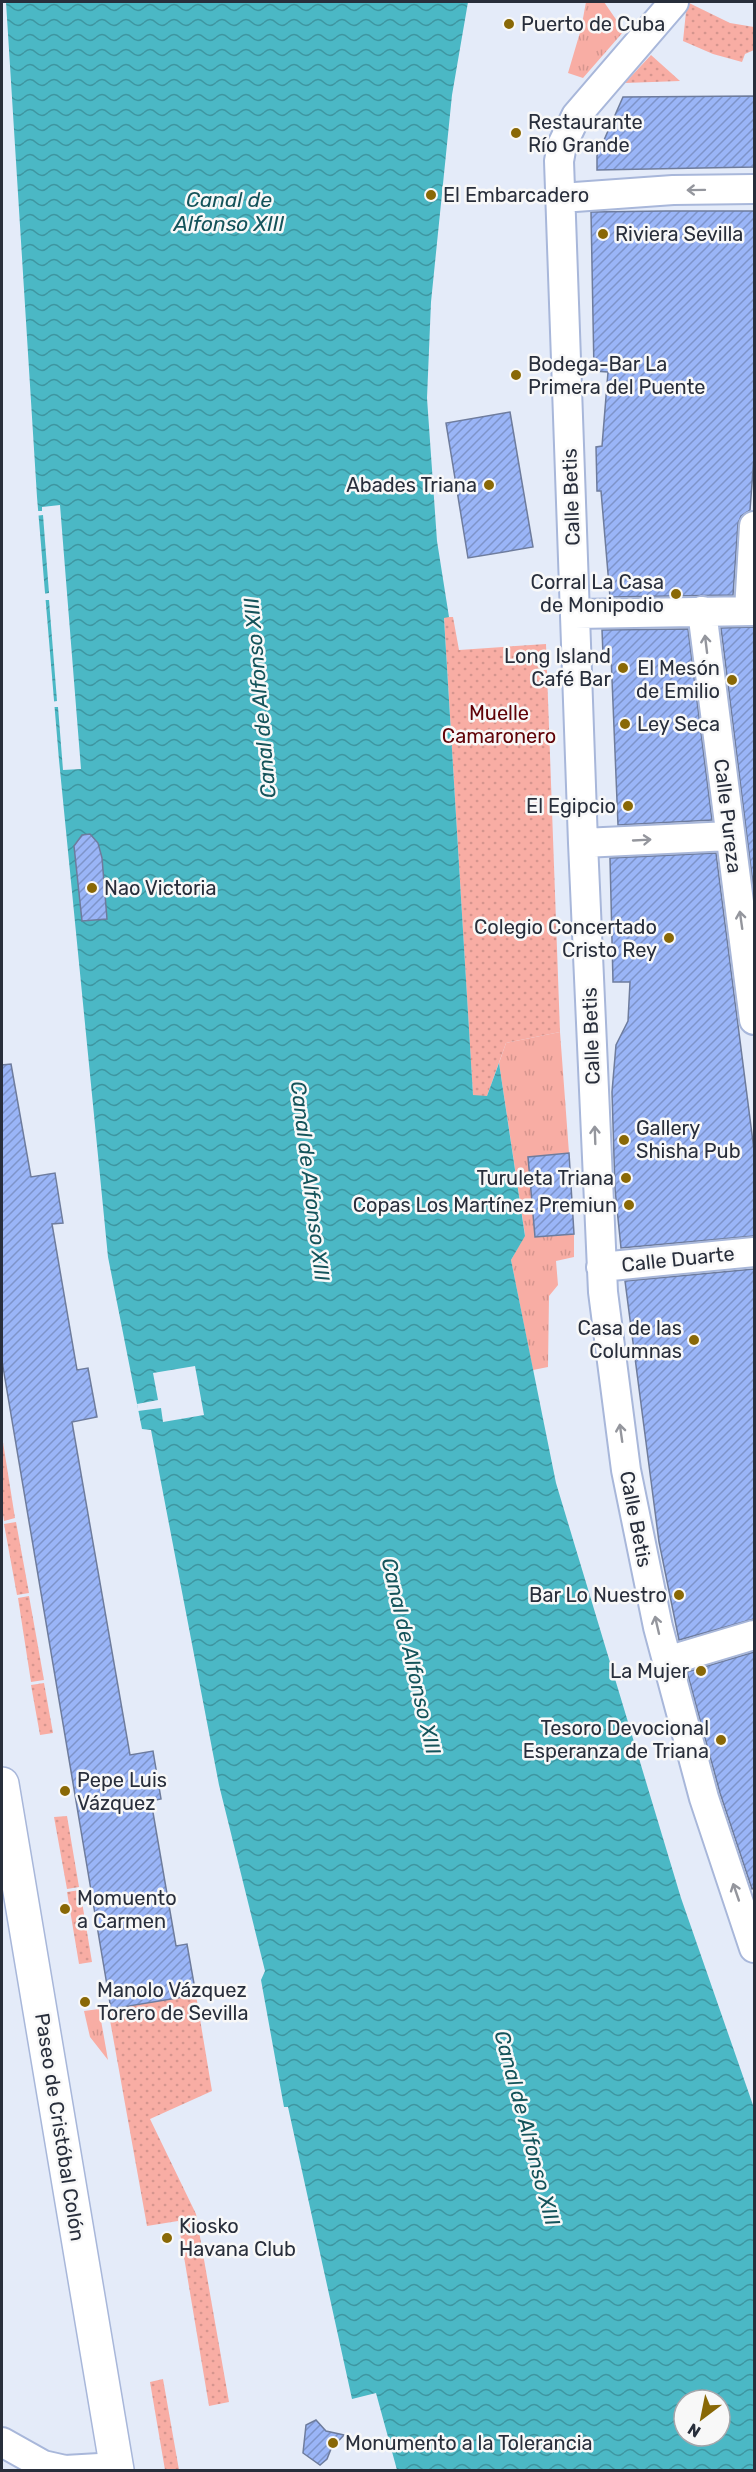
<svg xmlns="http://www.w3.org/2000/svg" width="756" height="2472" font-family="Rubik,sans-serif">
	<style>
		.grass { fill: url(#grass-tufts) }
		.park { fill: url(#park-dots) }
		.water { fill: url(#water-waves); fill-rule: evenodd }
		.pier { fill: #e4ebf9 }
		.building { fill: url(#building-hatch); stroke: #6e7c9d; stroke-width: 1.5 }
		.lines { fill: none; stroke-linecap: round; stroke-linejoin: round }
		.street-casing { stroke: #a8b7da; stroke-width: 32 }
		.primary-casing { stroke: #a8b7da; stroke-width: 36 }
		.street { stroke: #fff; stroke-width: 28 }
		.primary { stroke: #fff; stroke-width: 33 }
		.oneway { stroke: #94969d }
		.poi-dot { fill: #896806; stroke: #f8f8f8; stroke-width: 2 }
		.labels { text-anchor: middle; stroke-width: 5; stroke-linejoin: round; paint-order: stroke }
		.poi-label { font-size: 20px; fill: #282e3b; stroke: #f8f8f8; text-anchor: start }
		.street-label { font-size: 20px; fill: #282e3b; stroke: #f8f8f8 }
		.park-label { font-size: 20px; fill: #600207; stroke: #f8f8f8 }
		.water-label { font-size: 21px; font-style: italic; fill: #14535a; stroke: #f8f8f8 }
	</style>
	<defs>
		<pattern id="grass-tufts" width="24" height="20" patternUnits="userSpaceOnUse" patternTransform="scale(1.5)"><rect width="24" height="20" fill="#f8ada4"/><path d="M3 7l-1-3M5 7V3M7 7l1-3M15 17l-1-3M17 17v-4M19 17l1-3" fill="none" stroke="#d5958e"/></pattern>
		<pattern id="park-dots" width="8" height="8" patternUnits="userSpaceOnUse" patternTransform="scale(1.5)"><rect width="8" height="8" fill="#f8ada4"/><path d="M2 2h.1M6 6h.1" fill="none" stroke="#d5958e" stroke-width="1.8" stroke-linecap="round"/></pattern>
		<pattern id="water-waves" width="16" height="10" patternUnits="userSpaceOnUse" patternTransform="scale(1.5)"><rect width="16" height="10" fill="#4bb8c5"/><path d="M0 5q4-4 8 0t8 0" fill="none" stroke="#3e96a1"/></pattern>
		<pattern id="building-hatch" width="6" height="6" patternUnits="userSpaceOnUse" patternTransform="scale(1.5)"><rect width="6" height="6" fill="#9ab5f7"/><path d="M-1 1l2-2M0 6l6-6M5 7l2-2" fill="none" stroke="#7e94c9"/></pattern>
	</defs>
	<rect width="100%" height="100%" fill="#e4ebf9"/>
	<path class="grass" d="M 586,2 L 604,2 L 624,31 L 583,78 L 568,73 L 581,29 Z
		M 560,1032 L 569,1153 L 528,1157 L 574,1234 L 574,1257 L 556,1261 L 558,1285 L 549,1296 L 548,1367 L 533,1370 L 511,1260 L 525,1235 L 499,1063 L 506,1043 Z
		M 99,2009 L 108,2060 L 90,2037 L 84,2011 Z"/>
	<path class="park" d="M 687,2 L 730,23 L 754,27 L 754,50 L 745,54 L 742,62 L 713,54 L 683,41 Z
		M 651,55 L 680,81 L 625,83 Z
		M 444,617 L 453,617 L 459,650 L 546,644 L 560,1032 L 506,1043 L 487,1096 L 473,1096 Z
		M 2,1436 L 15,1518 L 4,1521 L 2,1508 Z
		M 16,1522 L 29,1593 L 17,1595 L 4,1524 Z
		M 29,1596 L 44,1680 L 31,1682 L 18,1598 Z
		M 44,1683 L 53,1733 L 40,1735 L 31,1685 Z
		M 67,1816 L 79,1887 L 67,1889 L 54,1817 Z
		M 80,1890 L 92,1962 L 79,1964 L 67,1892 Z
		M 196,1995 L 212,2091 L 150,2119 L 196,2214 L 229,2402 L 209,2406 L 178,2221 L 147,2226 L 108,2009 Z
		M 163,2379 L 179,2470 L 165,2470 L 150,2382 Z"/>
	<path class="water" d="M 6,2 L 468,2 L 452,95 L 431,302 L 427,398 L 437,541 L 449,617 L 444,618 L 473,1095 L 487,1096 L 499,1063 L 525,1236 L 511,1260 L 556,1483 L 681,1898 L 754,2108 L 754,2470 L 397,2470 L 376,2393 L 352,2399 L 288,2107 L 284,2107 L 261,1980 L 265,1971 L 219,1785 L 151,1430 L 142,1429 L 108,1257 L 59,760 L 37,497 ZM 684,2400 L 720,2400 L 720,2436 L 684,2436 Z"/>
	<path class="pier" d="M 60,505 L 81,769 L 63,770 L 58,707 L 51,707 L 51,702 L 57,701 L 49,600 L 42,600 L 42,594 L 49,593 L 43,515 L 35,516 L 35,511 L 42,511 L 42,507 Z
		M 195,1366 L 204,1415 L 163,1422 L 161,1408 L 138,1411 L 137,1404 L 158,1400 L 153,1373 Z"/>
	<path class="building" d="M 754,96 L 754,167 L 597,170 L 597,156 L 623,97 Z
		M 666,211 L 754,211 L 754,457 L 750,510 L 741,516 L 738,524 L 733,595 L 610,597 L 601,491 L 597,491 L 596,447 L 602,446 L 608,372 L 594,371 L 591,212 Z
		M 510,412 L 533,547 L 468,558 L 446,423 Z
		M 754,627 L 754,893 L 721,628 Z
		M 688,629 L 712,820 L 618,825 L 611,655 L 603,655 L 602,630 Z
		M 90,834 L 98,843 L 102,858 L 107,919 L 82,921 L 74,846 L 82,835 Z
		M 716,853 L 754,1150 L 754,1236 L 621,1248 L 615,1189 L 612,1092 L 616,1045 L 628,1021 L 630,982 L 613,982 L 610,858 Z
		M 11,1064 L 31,1177 L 55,1173 L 63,1223 L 52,1224 L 77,1370 L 88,1368 L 97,1417 L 72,1422 L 130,1755 L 153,1751 L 161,1799 L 151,1801 L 176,1946 L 187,1944 L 196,1995 L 111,2009 L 2,1361 L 2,1065 Z
		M 569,1153 L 574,1234 L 535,1237 L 528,1157 Z
		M 754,1269 L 754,1619 L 679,1640 L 659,1542 L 625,1281 Z
		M 754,1652 L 754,1888 L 752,1889 L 720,1793 L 687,1672 Z
		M 316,2420 L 326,2431 L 344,2435 L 331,2449 L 327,2459 L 320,2465 L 303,2453 L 306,2425 Z"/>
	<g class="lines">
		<g class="street-casing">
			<path id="street" d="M 674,2 L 576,116 L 562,145 L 559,161 L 583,843 L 603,1292 L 626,1470 L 658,1627 L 704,1798 L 754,1948
				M 561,198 L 673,190 L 754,189
				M 749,610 L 754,526
				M 702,611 L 754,1020
				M 575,614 L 754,611
				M 583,843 L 730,836
				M 601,1267 L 754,1252
				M 667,1661 L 754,1635
				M 2,2442 L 43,2465 L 65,2470 L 117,2467"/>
		</g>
		<g class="primary-casing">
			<path id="primary" d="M 2,1784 L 117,2470"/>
		</g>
		<use href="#street" class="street"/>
		<use href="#primary" class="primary"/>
	</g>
	<defs><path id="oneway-shaft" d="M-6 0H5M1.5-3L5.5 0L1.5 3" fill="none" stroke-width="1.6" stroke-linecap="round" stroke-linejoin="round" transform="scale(1.5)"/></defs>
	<g class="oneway">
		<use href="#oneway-shaft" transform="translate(696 190) rotate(179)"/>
		<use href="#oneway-shaft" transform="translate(706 644) rotate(-97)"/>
		<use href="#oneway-shaft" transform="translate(642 840) rotate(-3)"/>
		<use href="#oneway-shaft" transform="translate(741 920) rotate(-98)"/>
		<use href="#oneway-shaft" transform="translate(595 1135) rotate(-92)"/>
		<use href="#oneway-shaft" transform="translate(621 1433) rotate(-98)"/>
		<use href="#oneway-shaft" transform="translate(657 1625) rotate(-103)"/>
		<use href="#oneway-shaft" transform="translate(736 1892) rotate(-109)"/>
	</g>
	<g class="poi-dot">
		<circle cx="509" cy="24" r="6"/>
		<circle cx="516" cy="133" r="6"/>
		<circle cx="431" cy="195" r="6"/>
		<circle cx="603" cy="234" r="6"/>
		<circle cx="516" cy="375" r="6"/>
		<circle cx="489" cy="485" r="6"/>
		<circle cx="676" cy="594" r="6"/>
		<circle cx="623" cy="668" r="6"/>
		<circle cx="732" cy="680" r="6"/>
		<circle cx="625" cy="724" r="6"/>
		<circle cx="628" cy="806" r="6"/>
		<circle cx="92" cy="888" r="6"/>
		<circle cx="669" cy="938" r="6"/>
		<circle cx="624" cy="1140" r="6"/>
		<circle cx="626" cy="1178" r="6"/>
		<circle cx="629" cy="1205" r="6"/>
		<circle cx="694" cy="1340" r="6"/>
		<circle cx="679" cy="1595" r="6"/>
		<circle cx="701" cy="1671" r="6"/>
		<circle cx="721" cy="1740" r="6"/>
		<circle cx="65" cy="1791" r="6"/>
		<circle cx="65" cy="1909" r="6"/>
		<circle cx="85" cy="2002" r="6"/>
		<circle cx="167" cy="2238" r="6"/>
		<circle cx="333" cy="2443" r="6"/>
	</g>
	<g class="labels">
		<g class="poi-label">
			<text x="521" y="31">Puerto de Cuba</text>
			<text x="528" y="129">Restaurante<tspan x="528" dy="23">Río Grande</tspan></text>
			<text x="443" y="202">El Embarcadero</text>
			<text x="615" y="241">Riviera Sevilla</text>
			<text x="528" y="371">Bodega-Bar La<tspan x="528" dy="23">Primera del Puente</tspan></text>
			<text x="477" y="492" text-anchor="end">Abades Triana</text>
			<text x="664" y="589" text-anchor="end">Corral La Casa<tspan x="664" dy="23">de Monipodio</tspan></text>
			<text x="611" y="663" text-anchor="end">Long Island<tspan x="611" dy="23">Café Bar</tspan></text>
			<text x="720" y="675" text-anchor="end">El Mesón<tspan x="720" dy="23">de Emilio</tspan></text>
			<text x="637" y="731">Ley Seca</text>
			<text x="616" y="813" text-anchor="end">El Egipcio</text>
			<text x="104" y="895">Nao Victoria</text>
			<text x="657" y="934" text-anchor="end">Colegio Concertado<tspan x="657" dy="23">Cristo Rey</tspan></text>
			<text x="636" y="1135">Gallery<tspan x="636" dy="23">Shisha Pub</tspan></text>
			<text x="614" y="1185" text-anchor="end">Turuleta Triana</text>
			<text x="617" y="1212" text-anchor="end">Copas Los Martínez Premiun</text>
			<text x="682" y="1335" text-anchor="end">Casa de las<tspan x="682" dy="23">Columnas</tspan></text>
			<text x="667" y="1602" text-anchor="end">Bar Lo Nuestro</text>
			<text x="689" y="1678" text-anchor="end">La Mujer</text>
			<text x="709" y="1735" text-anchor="end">Tesoro Devocional<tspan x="709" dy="23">Esperanza de Triana</tspan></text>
			<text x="77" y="1787">Pepe Luis<tspan x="77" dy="23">Vázquez</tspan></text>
			<text x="77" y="1905">Momuento<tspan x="77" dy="23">a Carmen</tspan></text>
			<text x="97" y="1997">Manolo Vázquez<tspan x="97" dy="23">Torero de Sevilla</tspan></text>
			<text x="179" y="2233">Kiosko<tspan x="179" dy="23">Havana Club</tspan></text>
			<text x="345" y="2450">Monumento a la Tolerancia</text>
		</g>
		<g class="street-label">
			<text transform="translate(571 497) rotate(-92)" y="7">Calle Betis</text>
			<text transform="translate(728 816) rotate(83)" y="7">Calle Pureza</text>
			<text transform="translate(591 1036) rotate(-92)" y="7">Calle Betis</text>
			<text transform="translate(678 1259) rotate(-6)" y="7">Calle Duarte</text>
			<text transform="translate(636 1519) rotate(79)" y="7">Calle Betis</text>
			<text transform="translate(60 2127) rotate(81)" y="7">Paseo de Cristóbal Colón</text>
		</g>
		<g class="park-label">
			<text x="499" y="720">Muelle<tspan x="499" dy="23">Camaronero</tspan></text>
		</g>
		<g class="water-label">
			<text x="229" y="207">Canal de<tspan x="229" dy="24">Alfonso XIII</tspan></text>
			<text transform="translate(260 698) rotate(-95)" y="7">Canal de Alfonso XIII</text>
			<text transform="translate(310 1181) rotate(83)" y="7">Canal de Alfonso XIII</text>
			<text transform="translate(411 1656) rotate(77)" y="7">Canal de Alfonso XIII</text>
			<text transform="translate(527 2128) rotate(75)" y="7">Canal de Alfonso XIII</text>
		</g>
	</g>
	<rect width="756" height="2472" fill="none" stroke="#282e3b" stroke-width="6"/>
	<g transform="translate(702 2418) rotate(212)"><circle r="28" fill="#f8f8f8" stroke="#a5a7ac" stroke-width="1.5"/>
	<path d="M0-4.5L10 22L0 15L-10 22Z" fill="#896806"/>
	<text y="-9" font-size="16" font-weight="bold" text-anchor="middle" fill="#282e3b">N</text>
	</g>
</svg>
